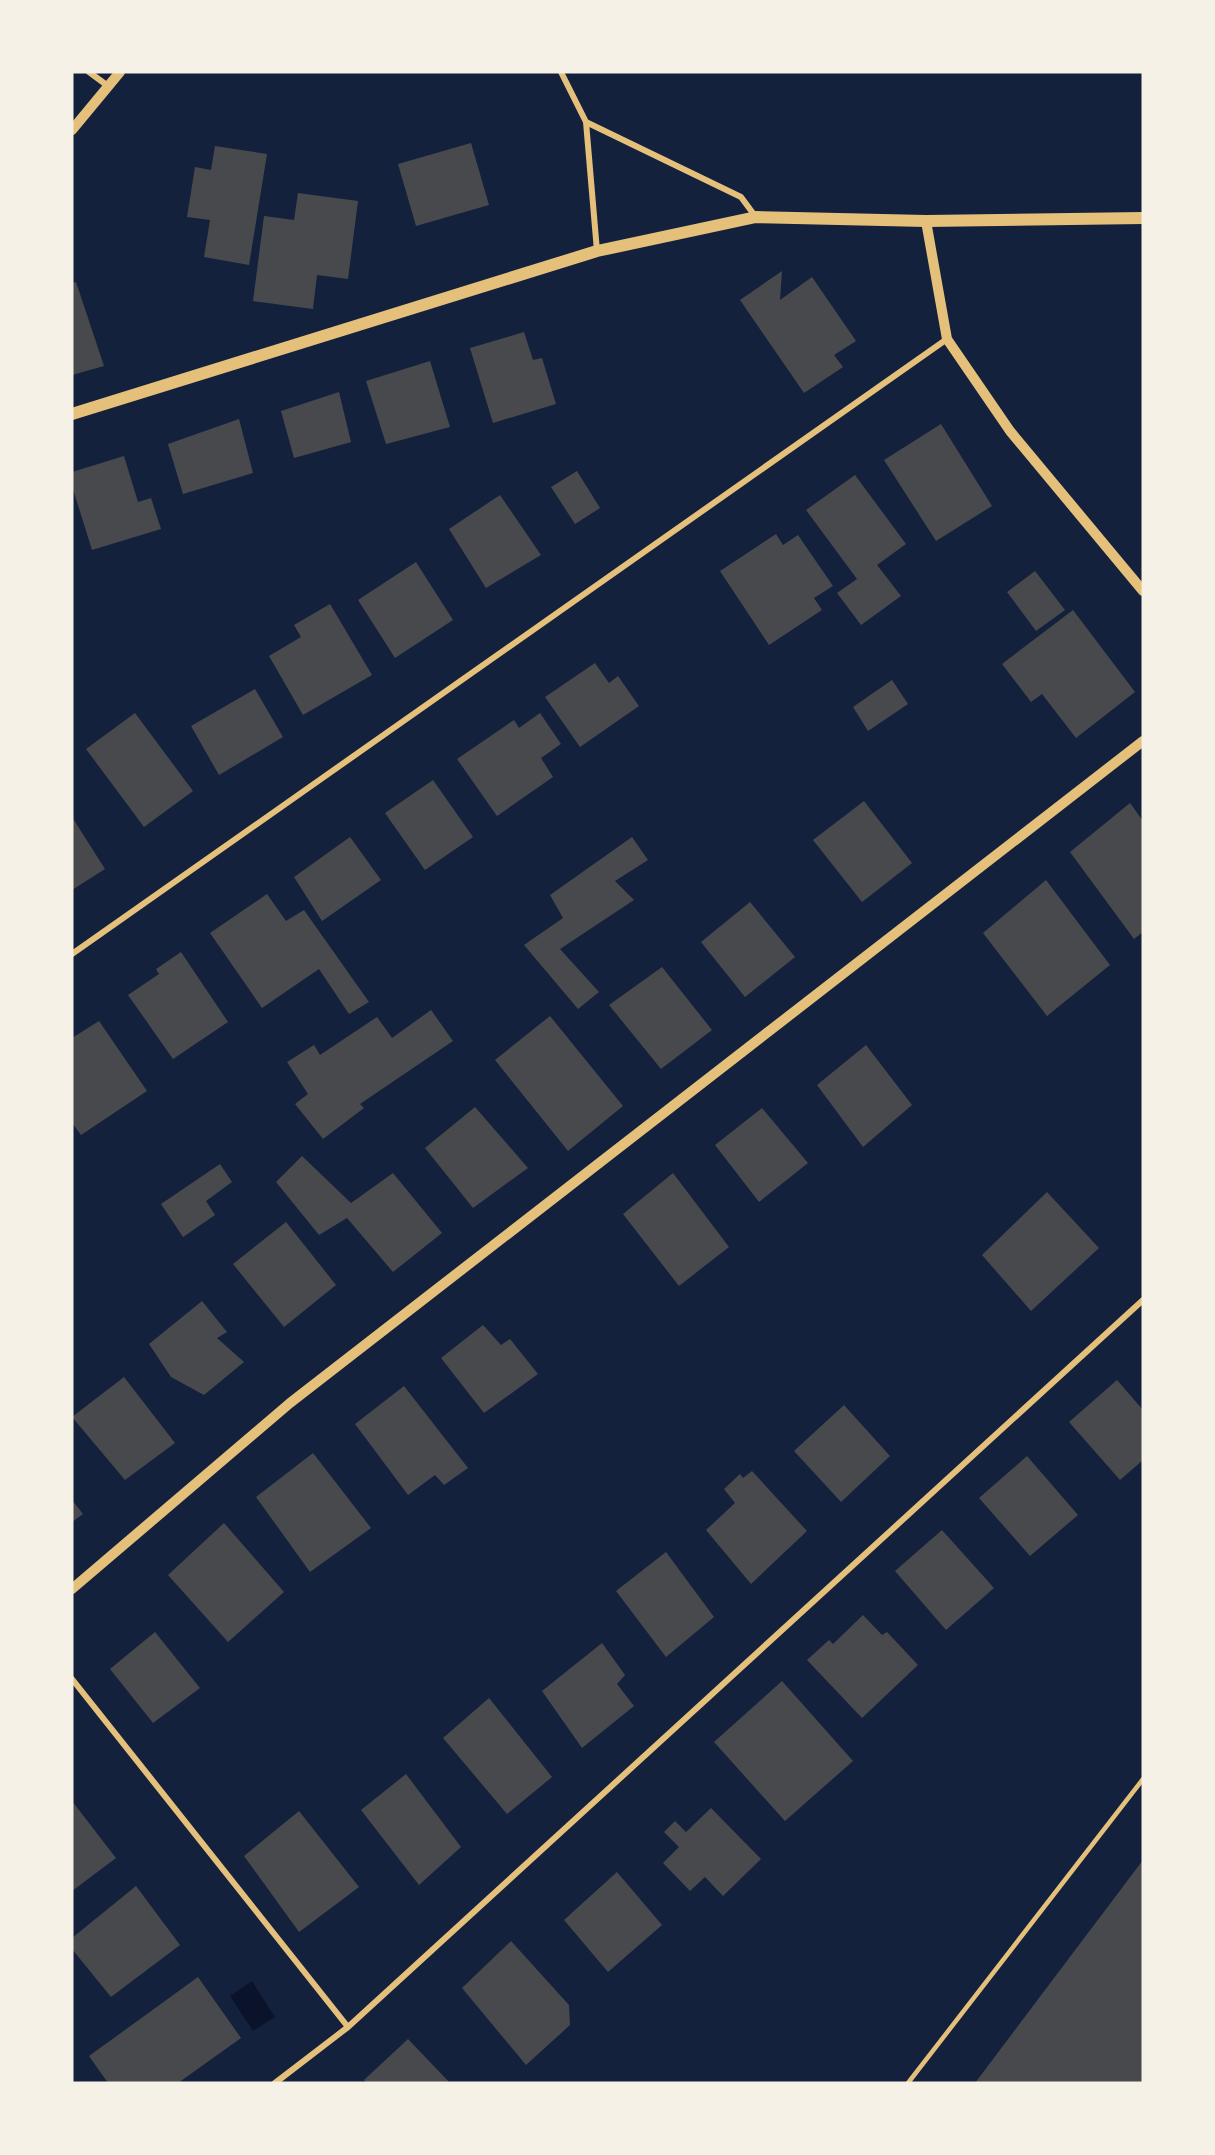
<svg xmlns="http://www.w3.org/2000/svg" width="1215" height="2155" font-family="Helvetica,sans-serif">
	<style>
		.water { fill: #0b132b }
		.building { fill: #48494c }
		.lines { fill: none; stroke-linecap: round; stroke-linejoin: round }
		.service { stroke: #e5c07b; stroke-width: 4.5 }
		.minor { stroke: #e5c07b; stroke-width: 6 }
		.tertiary { stroke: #e5c07b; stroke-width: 10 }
		.secondary { stroke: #e5c07b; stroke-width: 12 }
	</style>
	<rect width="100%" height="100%" fill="#14213d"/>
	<path class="water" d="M 252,1981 L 275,2017 L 253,2031 L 230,1996 Z"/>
	<path class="building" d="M 471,143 L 489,205 L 416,226 L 398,164 Z
		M 215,146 L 267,154 L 249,265 L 204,257 L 210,220 L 187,217 L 195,167 L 211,170 Z
		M 298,193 L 358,201 L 348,279 L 317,275 L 313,309 L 253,301 L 264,216 L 294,220 Z
		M 782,271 L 780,300 L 812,277 L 856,341 L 834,355 L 843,367 L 804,393 L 740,300 Z
		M 76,282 L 104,366 L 72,375 L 72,283 Z
		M 524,332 L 533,360 L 542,358 L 556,404 L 493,423 L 470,348 Z
		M 430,361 L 450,427 L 386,444 L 366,381 Z
		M 339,392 L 351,442 L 294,458 L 281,411 Z
		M 239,419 L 253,473 L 183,494 L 168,444 Z
		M 941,424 L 992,506 L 936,541 L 884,460 Z
		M 124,456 L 138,502 L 151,498 L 161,529 L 92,550 L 72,486 L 72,472 Z
		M 577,471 L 600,508 L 575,524 L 551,487 Z
		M 855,475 L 906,544 L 877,565 L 901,596 L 861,625 L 837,593 L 857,579 L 806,510 Z
		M 500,495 L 541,555 L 486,588 L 449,529 Z
		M 776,534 L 783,545 L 798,535 L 833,586 L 814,598 L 822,610 L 769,645 L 720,571 Z
		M 416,562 L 453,620 L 395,658 L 358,600 Z
		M 1035,571 L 1065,610 L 1036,631 L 1007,592 Z
		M 330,604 L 372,675 L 303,715 L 269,656 L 301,637 L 294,625 Z
		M 1073,610 L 1135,692 L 1076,738 L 1042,694 L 1031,702 L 1002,664 Z
		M 595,663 L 609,683 L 618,676 L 639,706 L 580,747 L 545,697 Z
		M 892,680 L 908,704 L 868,731 L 853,707 Z
		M 255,689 L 283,737 L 219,775 L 191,726 Z
		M 135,713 L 193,791 L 144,827 L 86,749 Z
		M 540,713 L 561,744 L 541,758 L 553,777 L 497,816 L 457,759 L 514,720 L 519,728 Z
		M 433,780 L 473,837 L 425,870 L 385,813 Z
		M 864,801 L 912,863 L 862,902 L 813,840 Z
		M 1130,803 L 1143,821 L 1143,932 L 1134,939 L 1070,852 Z
		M 72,817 L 105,869 L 72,890 Z
		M 350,837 L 381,880 L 322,921 L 294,877 Z
		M 632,837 L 648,860 L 615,881 L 634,900 L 560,949 L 599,992 L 578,1009 L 524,945 L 563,918 L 550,895 Z
		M 1046,880 L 1110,965 L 1047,1016 L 983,933 Z
		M 267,894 L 286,921 L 304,910 L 369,1002 L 349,1014 L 319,969 L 262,1008 L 210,933 Z
		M 750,902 L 795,957 L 745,997 L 701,942 Z
		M 181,952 L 228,1022 L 173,1059 L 128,995 L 159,974 L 156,969 Z
		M 662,967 L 712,1030 L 661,1069 L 609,1005 Z
		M 431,1010 L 453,1041 L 360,1104 L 364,1108 L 323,1139 L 295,1104 L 308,1094 L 287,1062 L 314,1045 L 320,1055 L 377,1017 L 392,1038 Z
		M 550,1016 L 623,1106 L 568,1151 L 495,1060 Z
		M 99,1021 L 147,1091 L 81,1135 L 72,1123 L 72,1038 Z
		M 866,1045 L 912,1105 L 863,1147 L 817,1085 Z
		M 475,1107 L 528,1168 L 473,1208 L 425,1148 Z
		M 762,1108 L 808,1163 L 759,1202 L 715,1145 Z
		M 302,1156 L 351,1203 L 393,1173 L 442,1233 L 393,1272 L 347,1218 L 319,1235 L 276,1182 Z
		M 220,1164 L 232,1182 L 206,1201 L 215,1215 L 183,1237 L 161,1204 Z
		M 673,1173 L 729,1247 L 679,1286 L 623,1214 Z
		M 1047,1192 L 1099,1248 L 1031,1311 L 982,1255 Z
		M 286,1222 L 336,1285 L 284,1327 L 233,1264 Z
		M 202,1301 L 227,1332 L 217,1338 L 244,1362 L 204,1395 L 171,1377 L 149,1344 Z
		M 483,1325 L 501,1345 L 510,1339 L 538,1374 L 484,1413 L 441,1358 Z
		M 124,1377 L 175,1443 L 125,1480 L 72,1417 Z
		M 1117,1380 L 1143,1410 L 1143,1460 L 1120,1480 L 1069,1422 Z
		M 404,1386 L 468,1468 L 444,1485 L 435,1475 L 408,1495 L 355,1424 Z
		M 844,1405 L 890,1456 L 841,1502 L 794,1451 Z
		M 313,1453 L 371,1528 L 310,1572 L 256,1497 Z
		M 1027,1456 L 1078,1515 L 1030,1556 L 979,1498 Z
		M 752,1471 L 807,1531 L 751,1584 L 706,1530 L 735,1503 L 724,1489 L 740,1474 L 743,1478 Z
		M 72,1500 L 83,1514 L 72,1522 Z
		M 224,1523 L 284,1592 L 228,1642 L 168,1575 Z
		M 942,1530 L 994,1588 L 946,1630 L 895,1571 Z
		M 666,1552 L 714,1617 L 666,1657 L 616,1591 Z
		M 863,1615 L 882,1635 L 887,1632 L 918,1665 L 862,1718 L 807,1660 L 829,1640 L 833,1644 Z
		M 155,1632 L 200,1688 L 153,1723 L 110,1669 Z
		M 602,1643 L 625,1675 L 617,1684 L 634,1706 L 582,1748 L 542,1691 Z
		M 782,1681 L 853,1761 L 785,1821 L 714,1742 Z
		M 489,1698 L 552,1777 L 507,1814 L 443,1738 Z
		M 406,1774 L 461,1847 L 419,1885 L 361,1810 Z
		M 72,1801 L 116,1858 L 72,1891 Z
		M 711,1808 L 761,1859 L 723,1896 L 705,1877 L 690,1891 L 663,1863 L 679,1847 L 664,1832 L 675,1821 L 686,1832 Z
		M 299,1811 L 359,1887 L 299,1932 L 244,1856 Z
		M 1143,1860 L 1143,2083 L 975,2083 Z
		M 617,1872 L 662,1925 L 608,1972 L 564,1920 Z
		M 136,1886 L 180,1945 L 111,1997 L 72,1949 L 72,1938 Z
		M 511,1941 L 569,2005 L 570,2025 L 526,2065 L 462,1988 Z
		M 198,1977 L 241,2038 L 178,2083 L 108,2083 L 89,2056 Z
		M 408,2039 L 450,2083 L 367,2083 L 364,2080 Z"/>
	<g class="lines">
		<path class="service" d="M 908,2083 L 1143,1779"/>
		<path class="minor" d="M 89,72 L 108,86
			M 561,72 L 586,122 L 597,251
			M 586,122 L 741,197 L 755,216
			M 72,954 L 947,339
			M 72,1679 L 348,2027
			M 275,2083 L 348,2027 L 1143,1300"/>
		<path class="tertiary" d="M 72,130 L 120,72
			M 926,221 L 947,339 L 1010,431 L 1143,591
			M 72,1589 L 290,1403 L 1143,741"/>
		<path class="secondary" d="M 72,414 L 597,251 L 756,217 L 926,221 L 1143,218"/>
	</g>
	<rect width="1215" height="2155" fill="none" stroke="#f6f1e7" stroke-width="147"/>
</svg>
